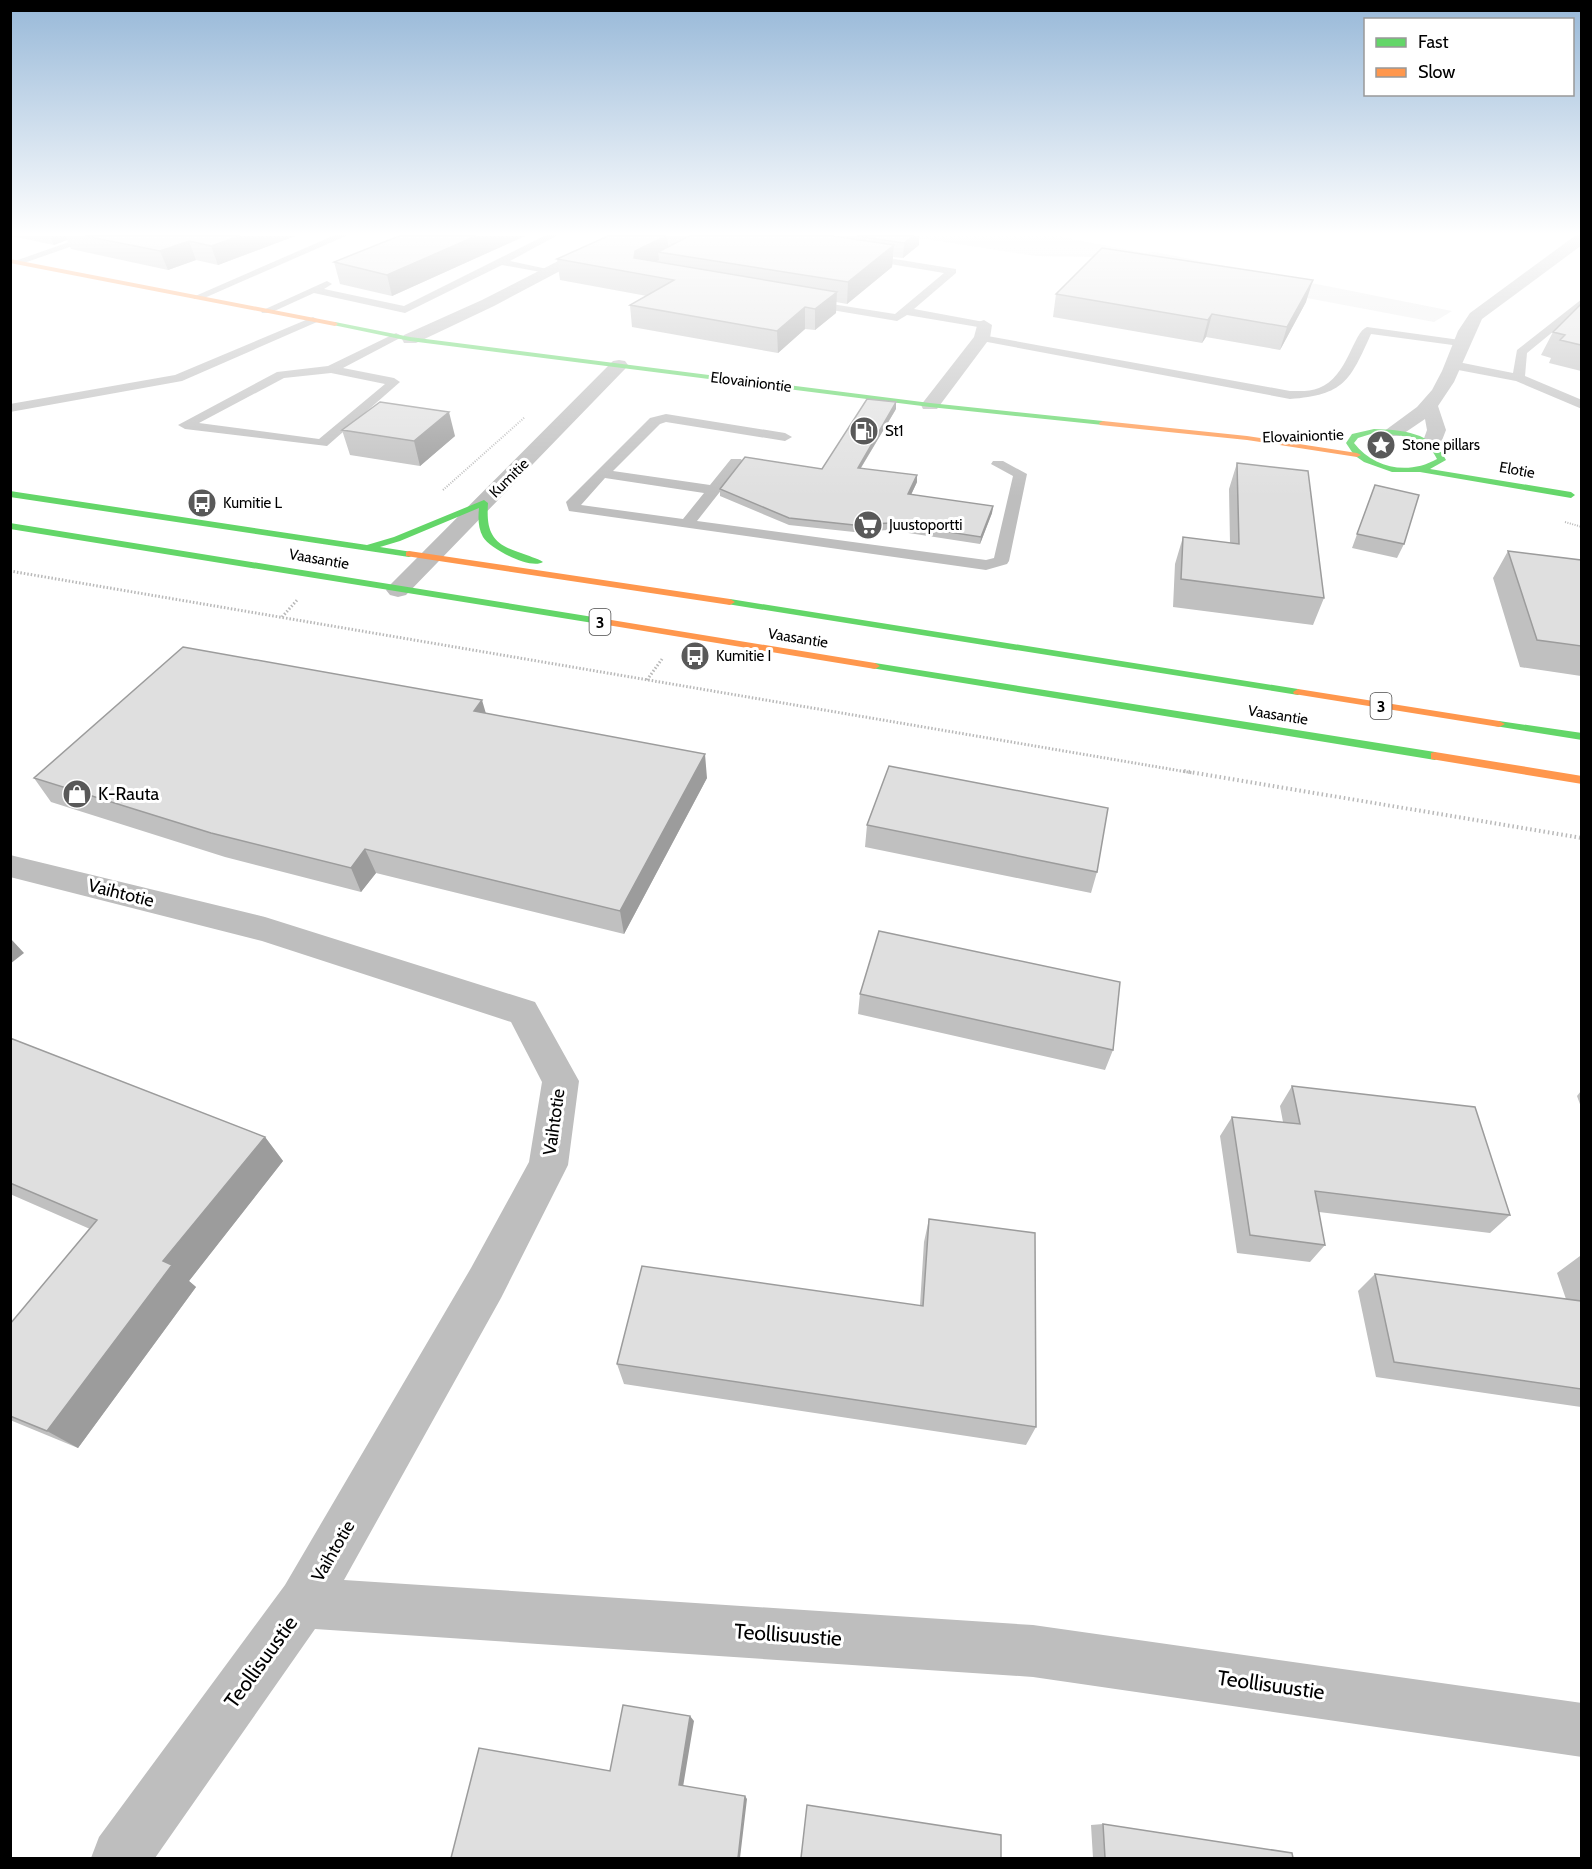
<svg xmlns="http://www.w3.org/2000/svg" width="1592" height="1869" font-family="Cabin,sans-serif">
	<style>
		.green { fill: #ececec }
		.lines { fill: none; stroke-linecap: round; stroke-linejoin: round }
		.path-far2 { stroke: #b9b9b9; stroke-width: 2; stroke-dasharray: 1 1.5; stroke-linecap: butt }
		.path-far1 { stroke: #b9b9b9; stroke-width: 3; stroke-dasharray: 1.5 2; stroke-linecap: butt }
		.path { stroke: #b9b9b9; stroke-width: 4; stroke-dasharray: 1.5 3; stroke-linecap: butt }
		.lane { fill: #bebebe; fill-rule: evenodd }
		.street { fill: #bebebe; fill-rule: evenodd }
		.fast { fill: #63d668; fill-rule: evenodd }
		.slow { fill: #ff974d; fill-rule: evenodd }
		.wall { fill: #c0c0c0 }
		.shaded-wall { fill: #9c9c9c }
		.building { fill: #dfdfdf; stroke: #9c9c9c; stroke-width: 1.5 }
		.labels { text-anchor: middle; stroke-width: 6; stroke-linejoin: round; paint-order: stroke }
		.far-street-label { font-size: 15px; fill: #000; stroke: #fff }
		.far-poi-label { font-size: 15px; fill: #000; stroke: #fff; text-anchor: start }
		.shield { fill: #fff; stroke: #4c4c4c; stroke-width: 1.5 }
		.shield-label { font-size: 16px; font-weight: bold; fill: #000 }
		.poi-label { font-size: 18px; fill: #000; stroke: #fff; text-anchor: start }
		.street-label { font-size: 18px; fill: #000; stroke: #fff }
		.near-street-label { font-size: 21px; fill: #000; stroke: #fff }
	</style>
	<rect width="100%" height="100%" fill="#fff"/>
	<path class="green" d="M 899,235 L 1052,235 L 1144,253 L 1155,252 L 1452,311 L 1434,322 L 1090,257 L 1036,256 Z"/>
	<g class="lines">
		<path class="path-far2" d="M 443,490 L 525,417
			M 1565,522 L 1582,527"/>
		<path class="path-far1" d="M 10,571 L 1193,773
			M 282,617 L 298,599
			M 647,680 L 662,659"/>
		<path class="path" d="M 1184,771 L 1582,838"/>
		<path class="lane" d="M 89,235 L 104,235 L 21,264 L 12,262 Z
			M 335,235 L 348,235 L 202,299 L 194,299 L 193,297 Z
			M 546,235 L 558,235 L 510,261 L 552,270 L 552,274 L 502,265 L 405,313 L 314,293 L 270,313 L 262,313 L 261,311 L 327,281 L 332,284 L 324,289 L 404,306 Z
			M 864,254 L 956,269 L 956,273 L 914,309 L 984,322 L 990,325 L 984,328 L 907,315 L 897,321 L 802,305 L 802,301 L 806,300 L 895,314 L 944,273 L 860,259 L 860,255 Z
			M 1582,299 L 1582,308 L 1527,353 L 1525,376 L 1582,400 L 1582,409 L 1516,381 L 1453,369 L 1447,365 L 1453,361 L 1513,373 L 1517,350 Z
			M 313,317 L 319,320 L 317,322 L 182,381 L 10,412 L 10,404 L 175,375 Z
			M 1367,327 L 1460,340 L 1466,343 L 1460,346 L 1371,334 C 1350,381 1344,395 1290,399 L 982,341 L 976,338 L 982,335 L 1290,391 C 1299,391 1310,392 1319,388 C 1348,377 1353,332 1367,327 Z
			M 396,333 L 402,336 L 400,338 L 343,368 L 394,378 L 400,382 L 327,446 L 185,429 L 178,425 L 277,372 L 328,366 ZM 331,373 L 385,384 L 319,439 L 199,423 L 284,378 Z
			M 666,414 L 785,433 L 792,437 L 785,441 L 666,422 L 660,424 L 613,471 L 710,485 L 731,459 L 741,459 L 743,462 L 741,465 L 697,521 L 986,560 L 994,558 L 1013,476 L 991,464 L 993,461 L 1003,461 L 1027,474 L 1009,561 L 1007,564 L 986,570 L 569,511 L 566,502 L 650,418 ZM 605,478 L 704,493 L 683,519 L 581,505 Z"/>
		<path class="street" d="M 609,235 L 628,235 L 494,306 L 416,343 L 404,343 L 402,339 L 404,335 L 482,300 Z
			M 1576,235 L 1582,235 L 1582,245 L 1482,319 L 1454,382 L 1438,406 L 1446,430 L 1439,448 L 1425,448 L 1422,444 L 1427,430 L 1425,419 L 1400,436 L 1386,436 L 1383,432 L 1417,407 L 1432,390 L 1442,371 L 1458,331 L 1470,313 Z
			M 984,320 L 992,325 L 990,338 L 937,409 L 923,409 L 921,405 L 974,337 L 978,322 Z
			M 619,360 L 625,361 L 628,365 L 625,369 L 406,595 L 398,597 L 390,595 L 386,590 L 390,585 L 613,361 Z
			M 10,855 L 265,917 L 535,1002 L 579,1081 L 568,1165 L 562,1177 L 501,1298 L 344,1580 L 1033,1625 L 1582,1703 L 1582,1757 L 1033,1677 L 315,1629 L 155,1858 L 91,1858 L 99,1837 L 285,1585 L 471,1268 L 529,1162 L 542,1082 L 511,1022 L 262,941 L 10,877 Z"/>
		<path class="fast" d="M 335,322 L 410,337 L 930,403 L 1103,421 L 1107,423 L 1103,425 L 930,407 L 410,341 L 333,325 Z
			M 1374,429 C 1402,430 1432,432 1446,460 L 1430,469 L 1571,492 L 1575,495 L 1571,498 L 1420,472 L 1392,472 L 1364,462 L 1354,455 L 1346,443 L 1352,434 ZM 1374,433 C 1397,435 1426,435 1437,459 C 1409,475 1374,469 1354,443 L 1358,438 Z
			M 10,491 L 367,545 L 394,537 L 484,500 L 488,503 C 486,532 492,544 521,553 C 528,556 537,558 543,562 C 531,570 490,549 483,537 C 478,528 478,518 479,508 L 400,541 L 380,547 L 412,552 L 412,556 L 409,557 L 10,497 Z
			M 10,523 L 593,617 L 598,620 L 593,623 L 10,529 Z
			M 730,599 L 1298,689 L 1303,692 L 1298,695 L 727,604 L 725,602 Z
			M 875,663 L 1435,752 L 1441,756 L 1435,760 L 871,668 L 870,666 Z
			M 1499,721 L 1582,733 L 1582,740 L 1495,726 L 1493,724 Z"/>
		<path class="slow" d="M 10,259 L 335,322 L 338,324 L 335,326 L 10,263 Z
			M 1103,421 L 1247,436 L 1357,453 L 1361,455 L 1357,457 L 1247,440 L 1100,425 L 1099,423 Z
			M 409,551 L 730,599 L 735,602 L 730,605 L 406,556 L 406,552 Z
			M 593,617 L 875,663 L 880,666 L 875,669 L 589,622 L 589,618 Z
			M 1298,689 L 1499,721 L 1505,724 L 1499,727 L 1294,694 L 1293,692 Z
			M 1435,752 L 1582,776 L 1582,784 L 1431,759 L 1431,753 Z"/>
	</g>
	<path class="wall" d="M 11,236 L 295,236 L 218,265 L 196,260 L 168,270 L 71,249 L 67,240 L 54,245 Z
		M 399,236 L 525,236 L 392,296 L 340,284 L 334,262 Z
		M 608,236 L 919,236 L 919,245 L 903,258 L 893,257 L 892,267 L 847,304 L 836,302 L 836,313 L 815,330 L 805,329 L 778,353 L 632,327 L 630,305 L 647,296 L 560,280 L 557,259 Z
		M 1056,294 L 1306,302 L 1280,350 L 1206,337 L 1202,343 L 1053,317 Z
		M 1581,304 L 1581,371 L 1549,363 L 1551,358 L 1541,355 L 1553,332 Z
		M 896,409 L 861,468 L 917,482 L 911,495 L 993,506 L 992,513 L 980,544 L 889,530 L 854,532 L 789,525 L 720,496 L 720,489 L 822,469 Z
		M 342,430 L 455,436 L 420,466 L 350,455 Z
		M 1237,463 L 1324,598 L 1313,625 L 1173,607 L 1175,564 L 1183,537 L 1230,543 L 1229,489 Z
		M 1375,485 L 1404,544 L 1397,558 L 1352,548 Z
		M 1508,551 L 1581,560 L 1581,676 L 1520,667 L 1493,578 Z
		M 485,713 L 707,778 L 624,934 L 376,873 L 361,892 L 225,857 L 51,802 L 34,778 Z
		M 867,825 L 1097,872 L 1091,893 L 865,847 Z
		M 860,994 L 1113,1050 L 1105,1070 L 858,1014 Z
		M 10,1038 L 265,1137 L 283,1161 L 189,1281 L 196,1287 L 78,1448 L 10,1420 L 10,1324 L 90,1229 L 10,1194 Z
		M 1292,1086 L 1510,1215 L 1490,1233 L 1319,1212 L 1325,1245 L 1310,1262 L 1237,1253 L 1220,1136 L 1232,1117 L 1283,1122 L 1280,1106 Z
		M 1581,1091 L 1581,1107 L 1577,1096 Z
		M 929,1219 L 1036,1427 L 1026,1445 L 624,1384 L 617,1364 L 920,1305 L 924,1242 Z
		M 1580,1256 L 1581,1257 L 1581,1407 L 1376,1377 L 1358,1291 L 1375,1274 L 1566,1299 L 1557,1273 Z
		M 1103,1824 L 1293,1858 L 1093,1858 L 1091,1825 Z"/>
	<path class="shaded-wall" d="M 49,236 L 65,236 L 67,240 L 54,245 Z
		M 240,236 L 295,236 L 218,265 L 211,246 Z
		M 476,236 L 525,236 L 392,296 L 387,275 Z
		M 667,236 L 669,253 L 658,252 L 659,260 L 637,271 L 634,258 L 635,251 Z
		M 913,236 L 919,236 L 919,245 L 903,258 L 904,243 Z
		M 189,241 L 196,260 L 168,270 L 160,251 Z
		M 894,245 L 892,267 L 847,304 L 848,282 Z
		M 1313,280 L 1306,302 L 1280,350 L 1287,327 Z
		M 837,292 L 836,313 L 815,330 L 815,309 Z
		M 805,307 L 805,329 L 778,353 L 777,331 Z
		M 1212,314 L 1206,337 L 1202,343 L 1208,320 Z
		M 896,402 L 896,409 L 857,474 L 858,468 Z
		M 449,412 L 455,436 L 420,466 L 414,441 Z
		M 917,475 L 917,482 L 908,501 L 908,494 Z
		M 993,506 L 992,513 L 980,544 L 981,537 Z
		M 482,700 L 489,724 L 474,711 Z
		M 705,754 L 707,778 L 624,934 L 620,911 Z
		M 365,849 L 376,873 L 361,892 L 351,868 Z
		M 10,939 L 11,939 L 24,953 L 10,964 Z
		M 265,1137 L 283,1161 L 189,1281 L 196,1287 L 78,1448 L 47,1431 L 163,1261 Z
		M 690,1716 L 694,1721 L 683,1787 L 679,1785 Z
		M 745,1796 L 747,1799 L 740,1858 L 738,1858 Z"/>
	<path class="building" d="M 85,236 L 240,236 L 211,246 L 189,241 L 160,251 Z
		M 399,236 L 476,236 L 387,275 L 334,262 Z
		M 608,236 L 666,236 L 635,251 L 634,258 L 837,292 L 815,309 L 805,307 L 777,331 L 630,305 L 674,280 L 557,259 Z
		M 689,236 L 833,236 L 894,245 L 848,282 L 658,252 Z
		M 857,236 L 913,236 L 904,243 Z
		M 1102,248 L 1313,280 L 1287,327 L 1212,314 L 1208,320 L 1056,294 Z
		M 1581,304 L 1581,345 L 1560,340 L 1565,335 L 1553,332 Z
		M 867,399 L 896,402 L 858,468 L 917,475 L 908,494 L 993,506 L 981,537 L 890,523 L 854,525 L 789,518 L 720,489 L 745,457 L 822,469 Z
		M 380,402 L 449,412 L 414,441 L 342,430 Z
		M 1237,463 L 1308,471 L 1324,598 L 1181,579 L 1183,537 L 1239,544 Z
		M 1375,485 L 1419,495 L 1404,544 L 1357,534 Z
		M 1508,551 L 1581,560 L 1581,646 L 1537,640 Z
		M 183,647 L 482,700 L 474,711 L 705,754 L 620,911 L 365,849 L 351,868 L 211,833 L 34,778 Z
		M 889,766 L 1108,808 L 1097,872 L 867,825 Z
		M 879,931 L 1120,982 L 1113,1050 L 860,994 Z
		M 10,1038 L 265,1137 L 163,1261 L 172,1265 L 47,1431 L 10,1416 L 10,1324 L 97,1220 L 10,1183 Z
		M 1292,1086 L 1475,1107 L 1510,1215 L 1315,1191 L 1325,1245 L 1250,1235 L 1232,1117 L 1300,1124 Z
		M 929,1219 L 1035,1233 L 1036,1427 L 617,1364 L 642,1266 L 923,1306 Z
		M 1375,1274 L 1581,1301 L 1581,1389 L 1394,1362 Z
		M 623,1705 L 690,1716 L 679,1785 L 745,1796 L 738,1858 L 451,1858 L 479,1748 L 610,1771 Z
		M 807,1805 L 1001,1835 L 1001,1858 L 801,1858 Z
		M 1103,1824 L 1292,1853 L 1293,1858 L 1105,1858 Z"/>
	<linearGradient id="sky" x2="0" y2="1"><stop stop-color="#97b8d8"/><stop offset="0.47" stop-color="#fff"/><stop offset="1" stop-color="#fff" stop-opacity="0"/></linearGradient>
	<rect width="1592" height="497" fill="url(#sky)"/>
	<defs>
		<g id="fuel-disc" transform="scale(1.5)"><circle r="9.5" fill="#595959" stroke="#fff"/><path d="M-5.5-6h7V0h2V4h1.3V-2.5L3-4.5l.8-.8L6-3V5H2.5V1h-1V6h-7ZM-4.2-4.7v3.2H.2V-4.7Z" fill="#fff"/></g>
		<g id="sight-disc" transform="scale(1.5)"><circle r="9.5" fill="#595959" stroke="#fff"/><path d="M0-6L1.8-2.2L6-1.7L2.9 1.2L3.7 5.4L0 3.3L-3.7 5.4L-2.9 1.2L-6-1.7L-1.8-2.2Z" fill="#fff"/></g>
		<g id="bus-disc" transform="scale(1.5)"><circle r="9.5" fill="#595959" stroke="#fff"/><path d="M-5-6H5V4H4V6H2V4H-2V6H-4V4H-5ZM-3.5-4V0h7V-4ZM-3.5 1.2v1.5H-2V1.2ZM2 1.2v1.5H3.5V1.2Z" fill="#fff"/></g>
		<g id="supermarket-disc" transform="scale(1.5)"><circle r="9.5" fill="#595959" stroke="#fff"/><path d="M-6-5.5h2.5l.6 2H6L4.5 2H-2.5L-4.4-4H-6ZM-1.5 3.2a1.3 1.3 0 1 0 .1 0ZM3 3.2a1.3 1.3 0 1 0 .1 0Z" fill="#fff"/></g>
		<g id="shop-disc" transform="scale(1.5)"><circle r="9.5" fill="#595959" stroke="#fff"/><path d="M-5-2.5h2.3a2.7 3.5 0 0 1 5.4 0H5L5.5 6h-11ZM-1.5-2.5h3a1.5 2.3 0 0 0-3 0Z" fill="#fff"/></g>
	</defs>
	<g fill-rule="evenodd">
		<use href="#fuel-disc" x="864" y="431"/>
		<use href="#sight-disc" x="1381" y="445"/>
		<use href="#bus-disc" x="202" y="503"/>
		<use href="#supermarket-disc" x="868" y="525"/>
		<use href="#bus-disc" x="695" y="656"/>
		<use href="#shop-disc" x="77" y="794"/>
	</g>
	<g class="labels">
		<g class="far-street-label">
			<text transform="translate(751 382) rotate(7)" y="5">Elovainiontie</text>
			<text transform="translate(1303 436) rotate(-2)" y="5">Elovainiontie</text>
			<text transform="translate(1517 470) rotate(10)" y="5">Elotie</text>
			<text transform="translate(509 478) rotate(-45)" y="5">Kumitie</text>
			<text transform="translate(319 559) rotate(10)" y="5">Vaasantie</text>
			<text transform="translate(798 638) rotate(9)" y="5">Vaasantie</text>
			<text transform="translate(1278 715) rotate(9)" y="5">Vaasantie</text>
		</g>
		<g class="far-poi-label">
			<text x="885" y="436">St1</text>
			<text x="1402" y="450">Stone pillars</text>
			<text x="223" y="508">Kumitie L</text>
			<text x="889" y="530">Juustoportti</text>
			<text x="716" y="661">Kumitie I</text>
		</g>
		<g class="shield">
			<rect x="589.5" y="609" width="21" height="26" rx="4.5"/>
			<rect x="1370.5" y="693" width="21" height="26" rx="4.5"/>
		</g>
		<g class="shield-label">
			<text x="600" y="628">3</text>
			<text x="1381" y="712">3</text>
		</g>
		<g class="poi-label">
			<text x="98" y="800">K-Rauta</text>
		</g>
		<g class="street-label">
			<text transform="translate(121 893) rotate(14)" y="6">Vaihtotie</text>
			<text transform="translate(554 1122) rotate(-82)" y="6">Vaihtotie</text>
			<text transform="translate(333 1551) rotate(-60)" y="6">Vaihtotie</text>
		</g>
		<g class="near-street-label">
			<text transform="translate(788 1635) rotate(4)" y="7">Teollisuustie</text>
			<text transform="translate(261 1662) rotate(-54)" y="7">Teollisuustie</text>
			<text transform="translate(1271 1685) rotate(8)" y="7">Teollisuustie</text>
		</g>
	</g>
	<rect width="1592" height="1869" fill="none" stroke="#000000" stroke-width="24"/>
	<rect x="1364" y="18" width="210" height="78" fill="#ffffff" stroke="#999999" stroke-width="1.5"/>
	<rect x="1376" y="38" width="30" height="9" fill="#63d668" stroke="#999999" stroke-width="1.5"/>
	<text x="1418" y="48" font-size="18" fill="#000000">Fast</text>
	<rect x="1376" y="68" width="30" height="9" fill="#ff974d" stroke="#999999" stroke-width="1.5"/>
	<text x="1418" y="78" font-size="18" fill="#000000">Slow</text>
</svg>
